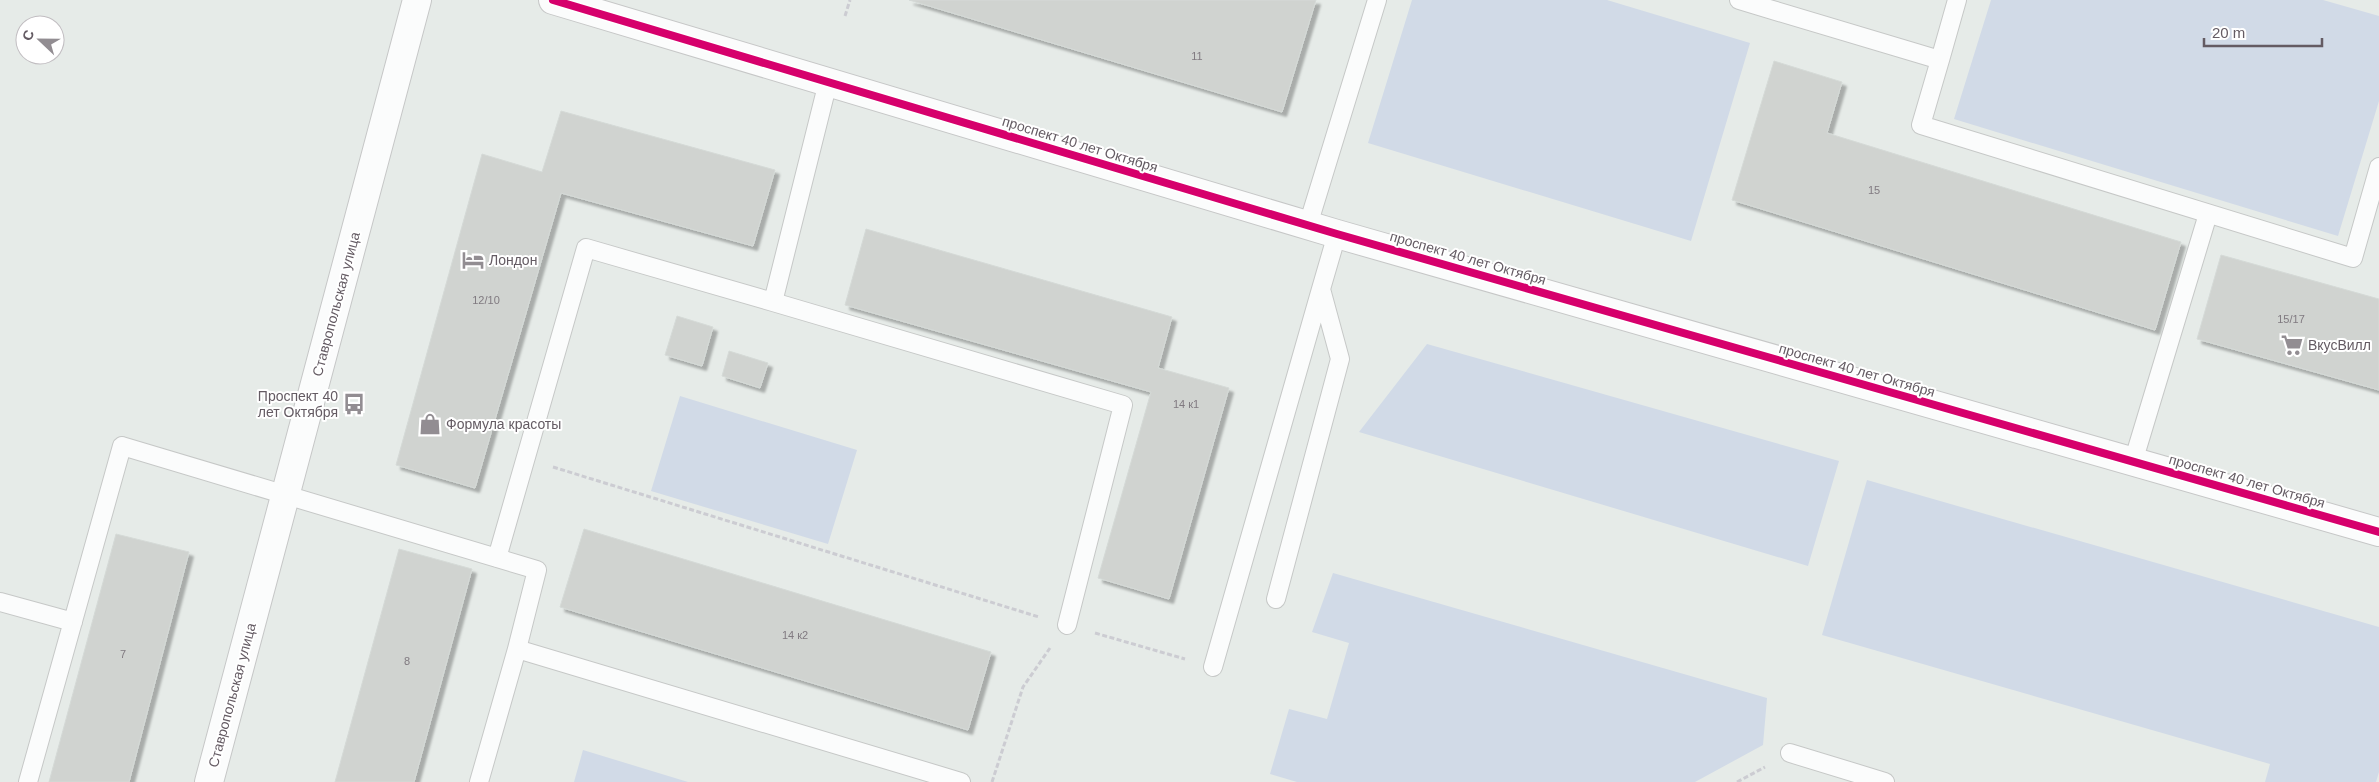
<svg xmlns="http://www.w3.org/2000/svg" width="2379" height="782" font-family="Arial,sans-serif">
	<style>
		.green { fill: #d1dae7 }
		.building { fill: #d0d3d0; stroke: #d5dad7; filter: url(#shadow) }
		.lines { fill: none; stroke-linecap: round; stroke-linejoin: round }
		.lane-casing { stroke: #c6c8c7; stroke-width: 20 }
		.secondary-casing { stroke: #c6c7c7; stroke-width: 30 }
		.path { stroke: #ccccd2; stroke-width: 3; stroke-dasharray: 5 2.5; stroke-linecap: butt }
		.lane { stroke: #fbfcfc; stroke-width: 18 }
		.secondary { stroke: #fbfcfc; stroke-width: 28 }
		.cycleway-casing { stroke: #fff; stroke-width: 11 }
		.cycleway { stroke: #d6006c; stroke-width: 8 }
		.labels { text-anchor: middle; stroke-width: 4; stroke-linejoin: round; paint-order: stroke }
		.number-label { font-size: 11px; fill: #807a80 }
		.street-label { font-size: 14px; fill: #645b63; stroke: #fff }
		.poi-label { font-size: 14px; fill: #645b63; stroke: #fff; text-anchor: start }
	</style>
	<defs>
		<filter id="shadow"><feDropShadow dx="4.5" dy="4.5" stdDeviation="1" flood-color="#0004"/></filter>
	</defs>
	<rect width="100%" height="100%" fill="#e6ebe8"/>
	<path class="green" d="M 1412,0 L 1607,0 L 1750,43 L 1691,241 L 1368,143 Z
		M 1991,0 L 2323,0 L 2379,16 L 2379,101 L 2338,236 L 1954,119 Z
		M 1427,344 L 1839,461 L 1808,566 L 1359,432 Z
		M 680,396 L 857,450 L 828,544 L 651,491 Z
		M 1867,480 L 2379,627 L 2379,772 L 2376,782 L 2265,782 L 2270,764 L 1822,635 Z
		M 1333,573 L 1767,698 L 1763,745 L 1695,782 L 1297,782 L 1270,774 L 1289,709 L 1327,719 L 1349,643 L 1312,632 Z
		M 583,750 L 688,782 L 574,782 Z"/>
	<path class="building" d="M 909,0 L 1316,0 L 1282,112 Z
		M 1774,61 L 1842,82 L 1827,133 L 2181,242 L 2155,330 L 1732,200 Z
		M 561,111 L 775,170 L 753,246 L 561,193 L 475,488 L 396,465 L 482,154 L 542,172 Z
		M 866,229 L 1172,317 L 1158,368 L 1229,388 L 1169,599 L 1098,578 L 1151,392 L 845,305 Z
		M 2221,255 L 2379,299 L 2379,390 L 2197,339 Z
		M 677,316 L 713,327 L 702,366 L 665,355 Z
		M 729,351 L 768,363 L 760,388 L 722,376 Z
		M 584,529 L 991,652 L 968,730 L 560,607 Z
		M 116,534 L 189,552 L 129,782 L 49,782 Z
		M 399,549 L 472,569 L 414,782 L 335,782 Z"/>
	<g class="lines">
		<g class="lane-casing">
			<path id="lane" d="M 1739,0 L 1940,60 L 1957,0
				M 1940,60 L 1921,125 L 2353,258 L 2379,167
				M 828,82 L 773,302 L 1123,405 L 1067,625
				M 1308,225 L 1377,0
				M 2133,462 L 2208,214
				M 497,558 L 586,248 L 773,302
				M 1276,599 L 1340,359 L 1321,289 L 1337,234
				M 0,602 L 73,622
				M 1213,667 L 1321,289
				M 1790,753 L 1885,782
				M 28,782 L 122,446 L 537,570 L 517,649 L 961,782
				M 479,782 L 517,649"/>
		</g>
		<g class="secondary-casing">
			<path id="secondary" d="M 553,0 L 1337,234 L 2379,532
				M 209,782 L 417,0"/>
		</g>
		<path class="path" d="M 845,16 L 850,0
			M 553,467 L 1039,617
			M 1095,633 L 1185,659
			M 992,782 L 1023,687 L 1050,648
			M 1737,782 L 1765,767"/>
		<use href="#lane" class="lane"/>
		<use href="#secondary" class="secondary"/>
		<g class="cycleway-casing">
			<path id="cycleway" d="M 553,0 L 1337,234 L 2379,532"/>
		</g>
		<use href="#cycleway" class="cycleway"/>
	</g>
	<defs>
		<g id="hotel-bare" transform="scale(1.725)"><path d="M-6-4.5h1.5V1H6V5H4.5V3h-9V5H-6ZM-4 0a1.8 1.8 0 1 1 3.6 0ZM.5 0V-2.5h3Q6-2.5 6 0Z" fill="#928d92" stroke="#fff" stroke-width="2.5" paint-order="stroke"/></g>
		<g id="supermarket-bare" transform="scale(1.725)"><path d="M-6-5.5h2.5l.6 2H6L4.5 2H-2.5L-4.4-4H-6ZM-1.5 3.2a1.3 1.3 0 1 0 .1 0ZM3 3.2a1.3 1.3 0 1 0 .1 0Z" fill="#928d92" stroke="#fff" stroke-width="2.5" paint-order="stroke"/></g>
		<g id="bus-bare" transform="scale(1.725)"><path d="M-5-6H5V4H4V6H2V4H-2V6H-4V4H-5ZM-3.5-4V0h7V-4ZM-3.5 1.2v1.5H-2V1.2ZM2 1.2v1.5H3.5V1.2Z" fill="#928d92" stroke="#fff" stroke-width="2.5" paint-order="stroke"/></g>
		<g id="shop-bare" transform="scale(1.725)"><path d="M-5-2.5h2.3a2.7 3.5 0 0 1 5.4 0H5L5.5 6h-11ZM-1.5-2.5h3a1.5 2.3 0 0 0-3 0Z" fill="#928d92" stroke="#fff" stroke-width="2.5" paint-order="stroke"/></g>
	</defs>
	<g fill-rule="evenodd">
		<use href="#hotel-bare" x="473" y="260"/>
		<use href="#supermarket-bare" x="2292" y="345"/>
		<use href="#bus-bare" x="354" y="404"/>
		<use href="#shop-bare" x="430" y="424"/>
	</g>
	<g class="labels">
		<g class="number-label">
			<text x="1197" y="60">11</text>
			<text x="1874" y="194">15</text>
			<text x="486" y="304">12/10</text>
			<text x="2291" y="323">15/17</text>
			<text x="1186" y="408">14 к1</text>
			<text x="795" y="639">14 к2</text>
			<text x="123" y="658">7</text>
			<text x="407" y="665">8</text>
		</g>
		<g class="street-label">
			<text transform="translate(1080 144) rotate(17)" y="5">проспект 40 лет Октября</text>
			<text transform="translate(1468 258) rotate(16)" y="5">проспект 40 лет Октября</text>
			<text transform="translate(336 304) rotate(-75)" y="5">Ставропольская улица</text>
			<text transform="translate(1857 370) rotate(16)" y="5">проспект 40 лет Октября</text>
			<text transform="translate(2247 481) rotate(16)" y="5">проспект 40 лет Октября</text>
			<text transform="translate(232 695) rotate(-75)" y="5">Ставропольская улица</text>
		</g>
		<g class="poi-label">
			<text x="489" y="265">Лондон</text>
			<text x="2308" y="350">ВкусВилл</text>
			<text x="338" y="401" text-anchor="end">Проспект 40<tspan x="338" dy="16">лет Октября</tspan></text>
			<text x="446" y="429">Формула красоты</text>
		</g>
	</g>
	<g transform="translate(40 40) rotate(292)"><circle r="24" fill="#ffffff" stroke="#c1bdc1"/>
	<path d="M0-4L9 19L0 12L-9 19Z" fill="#928d92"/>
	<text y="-8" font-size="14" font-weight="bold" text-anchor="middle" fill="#645b63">С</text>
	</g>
	<path d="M2204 38v8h118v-8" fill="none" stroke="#645b63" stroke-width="2.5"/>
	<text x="2212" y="38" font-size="15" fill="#645b63" stroke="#ffffff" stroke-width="4" paint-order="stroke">20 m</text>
</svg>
